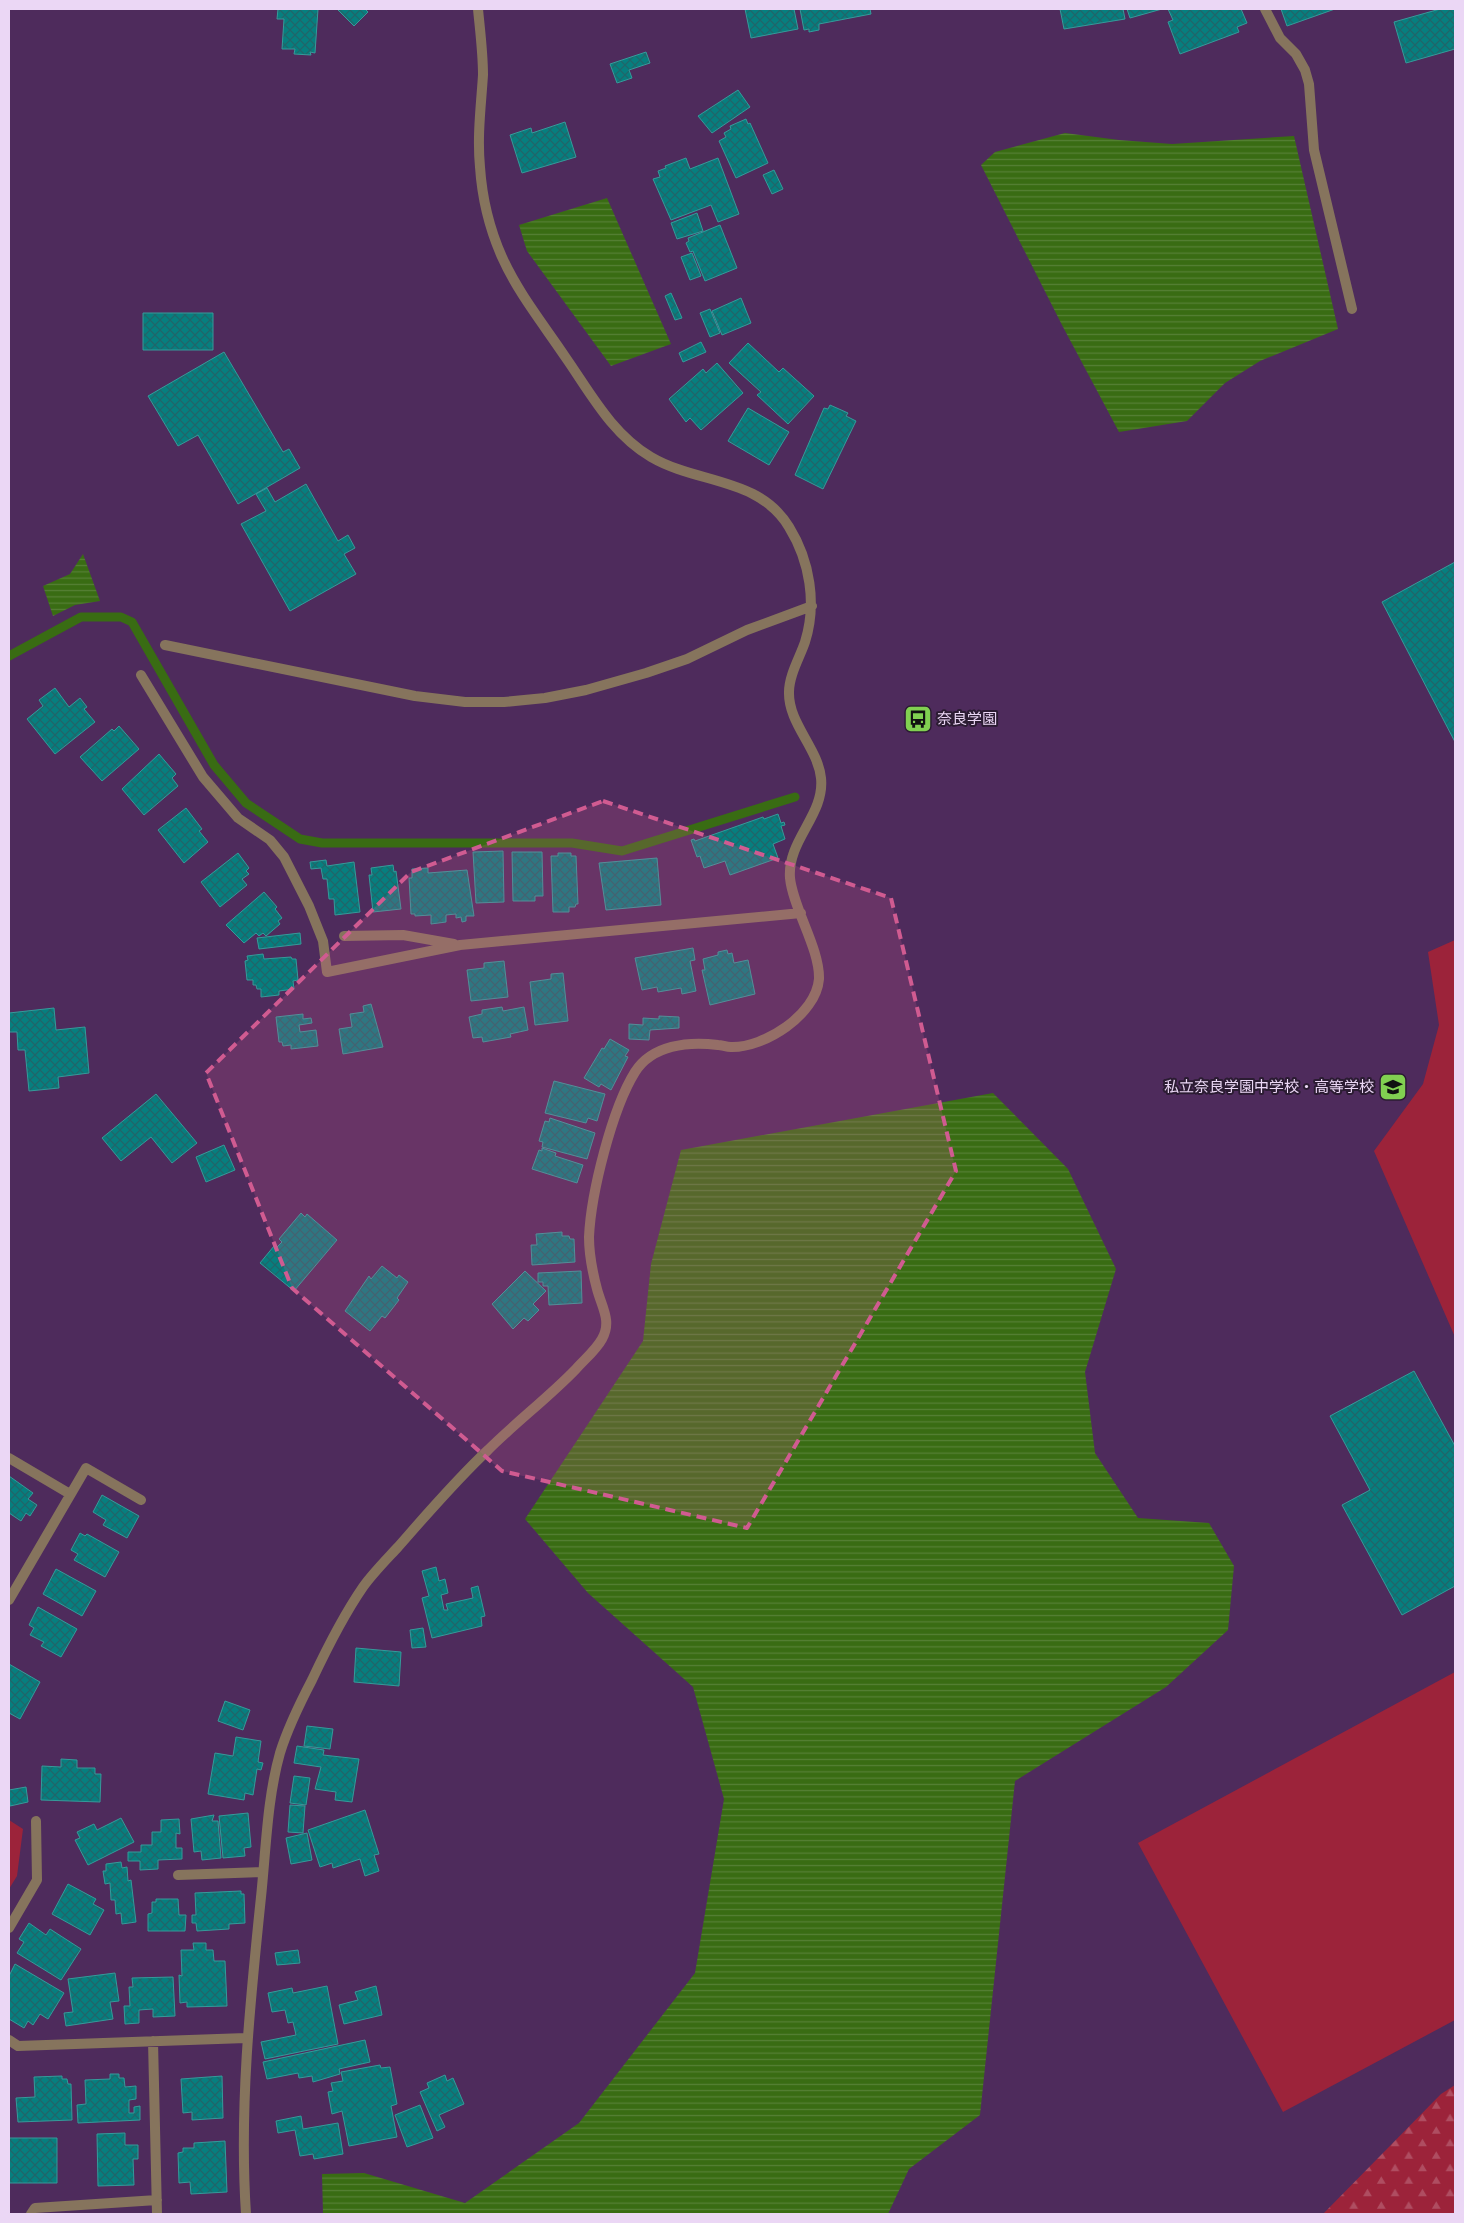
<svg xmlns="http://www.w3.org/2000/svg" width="1464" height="2223" font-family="Literata,'Noto Sans JP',serif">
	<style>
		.green { fill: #9c233a }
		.forest { fill: url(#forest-firs) }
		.water { fill: url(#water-rules) }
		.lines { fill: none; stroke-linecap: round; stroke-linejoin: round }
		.stream { stroke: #396c13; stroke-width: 9 }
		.building { fill: url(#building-cross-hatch); stroke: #369a9a }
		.street { stroke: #86745d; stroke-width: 10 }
		.marked { fill: #d05b91; fill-opacity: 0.2; stroke: #d05b91; stroke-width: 4; stroke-dasharray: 10 6; stroke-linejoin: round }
		.labels { text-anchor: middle; stroke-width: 4; stroke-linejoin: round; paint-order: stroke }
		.poi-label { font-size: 15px; fill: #ebd7f5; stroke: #2b1c32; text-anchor: start }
	</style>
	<defs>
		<pattern id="forest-firs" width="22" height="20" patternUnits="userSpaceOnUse" patternTransform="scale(1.25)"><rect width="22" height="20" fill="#9c233a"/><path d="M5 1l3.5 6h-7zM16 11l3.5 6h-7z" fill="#af4d61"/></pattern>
		<pattern id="water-rules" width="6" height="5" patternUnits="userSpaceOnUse" patternTransform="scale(1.25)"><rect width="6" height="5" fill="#396c13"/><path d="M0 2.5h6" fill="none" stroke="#568036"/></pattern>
		<pattern id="building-cross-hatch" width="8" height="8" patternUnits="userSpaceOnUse" patternTransform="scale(1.25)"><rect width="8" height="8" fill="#067f7f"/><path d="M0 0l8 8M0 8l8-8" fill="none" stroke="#20666a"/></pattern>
	</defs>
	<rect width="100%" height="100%" fill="#4e2b5c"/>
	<path class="green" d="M 1455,940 L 1455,1337 L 1374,1151 L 1423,1084 L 1439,1025 L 1428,952 Z
		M 1455,1672 L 1455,2020 L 1283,2112 L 1138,1843 Z
		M 9,1820 L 23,1829 L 17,1876 L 9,1889 Z"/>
	<path class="forest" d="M 1455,2085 L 1455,2214 L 1323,2214 L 1441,2094 Z"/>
	<path class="water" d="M 1065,133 L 1119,140 L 1172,144 L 1294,136 L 1338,329 L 1260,361 L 1225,383 L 1187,421 L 1119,432 L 1063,327 L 981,165 L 995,152 Z
		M 607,198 L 671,344 L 611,366 L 527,251 L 519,225 Z
		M 83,554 L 100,601 L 75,605 L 53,616 L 43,586 L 70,574 Z
		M 993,1093 L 1068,1169 L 1116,1269 L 1085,1372 L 1095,1453 L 1138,1518 L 1209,1523 L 1234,1566 L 1228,1630 L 1166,1687 L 1015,1781 L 980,2115 L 909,2169 L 888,2214 L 323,2214 L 322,2174 L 364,2173 L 465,2203 L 579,2123 L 695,1973 L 724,1799 L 693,1687 L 588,1593 L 525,1519 L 643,1341 L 651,1264 L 681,1150 Z"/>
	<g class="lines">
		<path class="stream" d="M 9,656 L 81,617 L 121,617 L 132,622 L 214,765 L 246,803 L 300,839 L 322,843 L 572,843 L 622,851 L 795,797"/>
	</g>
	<path class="building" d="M 278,9 L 318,9 L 315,53 L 310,52 L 311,55 L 294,54 L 295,49 L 282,49 L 284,19 L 277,19 Z
		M 337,9 L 365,9 L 368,12 L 354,26 Z
		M 745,9 L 794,9 L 798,29 L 751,38 Z
		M 800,9 L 870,9 L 871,14 L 819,24 L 819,30 L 809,32 L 809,29 L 804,30 Z
		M 1060,9 L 1123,9 L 1125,19 L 1064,29 Z
		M 1127,9 L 1162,9 L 1130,18 Z
		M 1168,9 L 1241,9 L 1247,23 L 1237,27 L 1239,32 L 1180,54 L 1168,22 L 1173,20 Z
		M 1281,9 L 1335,9 L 1287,26 Z
		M 1440,9 L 1455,9 L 1455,49 L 1406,63 L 1394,22 Z
		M 646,52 L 650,63 L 629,70 L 632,78 L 617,83 L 610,64 Z
		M 738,90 L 750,107 L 712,133 L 698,116 Z
		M 746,119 L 748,124 L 750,123 L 768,163 L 736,178 L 719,141 L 726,137 L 724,133 L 731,129 L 730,126 Z
		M 565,122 L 576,157 L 522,173 L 510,135 L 531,128 L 532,133 Z
		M 686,158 L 690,169 L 718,158 L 739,214 L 718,222 L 711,205 L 671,220 L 653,179 L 660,177 L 658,171 L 666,168 L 665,166 Z
		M 774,170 L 783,189 L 772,194 L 763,175 Z
		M 697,213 L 703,231 L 677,239 L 671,223 Z
		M 720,225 L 737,268 L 705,281 L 693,251 L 690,252 L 686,243 L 689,241 L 688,238 Z
		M 692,253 L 701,276 L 690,280 L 681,257 Z
		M 671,293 L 682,318 L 675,320 L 665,296 Z
		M 741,298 L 751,323 L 722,335 L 712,311 Z
		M 710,309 L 720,333 L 710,337 L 700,313 Z
		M 143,313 L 213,313 L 213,350 L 143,350 Z
		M 701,342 L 706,352 L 683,362 L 679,353 Z
		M 748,343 L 779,372 L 783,368 L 814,396 L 788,424 L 757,395 L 761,392 L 729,363 Z
		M 224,352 L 283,452 L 289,449 L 300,468 L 238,504 L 198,435 L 178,446 L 148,396 Z
		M 717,363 L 743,393 L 701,430 L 690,418 L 686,422 L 669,399 L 703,369 L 706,373 Z
		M 830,405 L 848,413 L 846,416 L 856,421 L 823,489 L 795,475 L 824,408 L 828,409 Z
		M 748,408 L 789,432 L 769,465 L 728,441 Z
		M 306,484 L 338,541 L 348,535 L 355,548 L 344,554 L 356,574 L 290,611 L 241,524 L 266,511 L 256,494 L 267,488 L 275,502 Z
		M 1455,562 L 1455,742 L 1382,602 Z
		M 55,688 L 69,707 L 80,698 L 87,707 L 84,709 L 95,722 L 55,754 L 27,719 L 43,706 L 39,700 Z
		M 119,726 L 139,749 L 102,781 L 80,757 L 112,729 L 114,731 Z
		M 159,754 L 176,774 L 172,778 L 178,786 L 144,815 L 122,789 Z
		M 186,808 L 202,829 L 199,831 L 208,842 L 184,863 L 158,830 Z
		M 778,814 L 781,823 L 784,822 L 785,825 L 781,826 L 785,839 L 773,844 L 778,858 L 730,875 L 725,861 L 704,868 L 700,856 L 697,857 L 691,840 L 694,839 L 695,841 L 763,817 L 764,819 Z
		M 503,851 L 504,902 L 476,903 L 473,852 Z
		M 512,852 L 542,852 L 543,896 L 535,896 L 535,901 L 513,901 Z
		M 238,853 L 249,868 L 246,871 L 249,874 L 242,879 L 247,885 L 220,907 L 201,882 Z
		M 558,853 L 571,853 L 571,856 L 576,856 L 578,904 L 576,904 L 575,907 L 569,907 L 569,912 L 553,912 L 551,856 L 558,856 Z
		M 657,858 L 661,905 L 606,910 L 599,863 Z
		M 326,860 L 327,866 L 354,862 L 360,912 L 335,915 L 334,899 L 329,899 L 327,879 L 323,879 L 321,868 L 311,869 L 310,862 Z
		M 393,865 L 394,872 L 396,871 L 401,909 L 373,912 L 369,875 L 372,875 L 371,868 Z
		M 428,868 L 428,873 L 467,870 L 474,916 L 466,916 L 466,921 L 462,922 L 461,917 L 456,918 L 456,914 L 446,915 L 446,922 L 431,924 L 431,915 L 415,916 L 415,914 L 411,914 L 409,878 L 412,878 L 412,869 Z
		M 264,892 L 277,907 L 275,909 L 282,918 L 278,921 L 280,924 L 266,936 L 263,933 L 259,936 L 256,933 L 244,943 L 226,925 Z
		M 300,933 L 301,944 L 259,949 L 257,938 Z
		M 693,948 L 695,960 L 690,961 L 696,991 L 682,994 L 681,988 L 658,992 L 657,987 L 642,990 L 635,958 Z
		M 727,950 L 728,954 L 732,953 L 734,963 L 748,960 L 755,994 L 710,1005 L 702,970 L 705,970 L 703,959 L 718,955 L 718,952 Z
		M 263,954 L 264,959 L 291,957 L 292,959 L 296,959 L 298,980 L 293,981 L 294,989 L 279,991 L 279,995 L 261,997 L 261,989 L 257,989 L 256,985 L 253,985 L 253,980 L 247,980 L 245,961 L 248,960 L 247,956 Z
		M 504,961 L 508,997 L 471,1001 L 467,970 L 484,968 L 484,963 Z
		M 563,973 L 568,1021 L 535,1025 L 530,982 L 551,979 L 551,974 Z
		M 371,1004 L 383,1047 L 343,1054 L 339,1029 L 352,1027 L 350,1014 L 364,1012 L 363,1006 Z
		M 502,1007 L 503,1011 L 524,1007 L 528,1030 L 510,1034 L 511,1037 L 483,1042 L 482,1037 L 473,1038 L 469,1017 L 482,1014 L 482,1010 Z
		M 54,1008 L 56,1030 L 85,1027 L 89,1073 L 58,1077 L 59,1088 L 29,1091 L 25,1050 L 18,1050 L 17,1032 L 9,1032 L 9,1013 Z
		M 303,1014 L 303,1019 L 311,1018 L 312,1023 L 299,1025 L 300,1032 L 316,1030 L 318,1046 L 291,1049 L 291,1045 L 283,1046 L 282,1042 L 279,1042 L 276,1017 Z
		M 659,1016 L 679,1017 L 679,1028 L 650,1030 L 649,1040 L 629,1039 L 629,1024 L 643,1025 L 643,1018 L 659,1019 Z
		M 610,1039 L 629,1050 L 625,1056 L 628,1057 L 611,1090 L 601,1084 L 599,1087 L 584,1078 L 602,1048 L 604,1049 Z
		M 554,1081 L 605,1094 L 597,1121 L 588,1118 L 586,1123 L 545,1113 Z
		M 156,1094 L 197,1143 L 172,1163 L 151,1137 L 121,1161 L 102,1138 Z
		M 550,1118 L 595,1133 L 587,1159 L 542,1147 L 543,1142 L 539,1141 L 545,1121 L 549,1122 Z
		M 224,1145 L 235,1170 L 206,1182 L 196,1157 Z
		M 542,1148 L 556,1153 L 555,1156 L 583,1165 L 577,1183 L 532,1169 L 539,1150 L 542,1151 Z
		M 301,1213 L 305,1217 L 307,1214 L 337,1240 L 294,1291 L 260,1263 L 274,1246 L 277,1247 L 282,1242 L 279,1239 Z
		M 562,1232 L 562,1236 L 569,1236 L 570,1239 L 574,1239 L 575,1262 L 532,1265 L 531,1245 L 537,1245 L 536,1234 Z
		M 382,1266 L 397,1278 L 399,1275 L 408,1282 L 397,1298 L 399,1300 L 385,1318 L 382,1316 L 370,1331 L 345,1311 L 369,1276 L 371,1279 Z
		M 525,1271 L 546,1291 L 533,1304 L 539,1310 L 528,1321 L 524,1318 L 513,1329 L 492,1304 Z
		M 581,1271 L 582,1303 L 549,1305 L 548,1286 L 543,1286 L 543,1282 L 538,1282 L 538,1273 Z
		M 1414,1371 L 1455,1446 L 1455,1586 L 1402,1615 L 1342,1505 L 1370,1490 L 1330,1416 Z
		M 9,1476 L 33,1493 L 28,1499 L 37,1505 L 30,1516 L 26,1513 L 21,1521 L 9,1513 Z
		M 102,1495 L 139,1516 L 127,1538 L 103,1525 L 106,1520 L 93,1512 Z
		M 80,1533 L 85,1536 L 87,1534 L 119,1552 L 105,1577 L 74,1560 L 78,1554 L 71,1550 Z
		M 436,1567 L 439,1581 L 445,1579 L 448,1593 L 441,1595 L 444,1610 L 448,1610 L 446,1604 L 473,1598 L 471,1588 L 478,1586 L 485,1616 L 481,1617 L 482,1626 L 432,1638 L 422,1598 L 429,1596 L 422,1571 Z
		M 56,1569 L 96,1591 L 82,1616 L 43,1594 Z
		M 38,1607 L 77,1629 L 61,1657 L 41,1646 L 44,1642 L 30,1635 L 34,1628 L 29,1625 Z
		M 423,1628 L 426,1647 L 412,1648 L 410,1630 Z
		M 356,1648 L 401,1652 L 399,1686 L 354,1682 Z
		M 9,1664 L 40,1682 L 20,1719 L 9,1713 Z
		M 225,1701 L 250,1710 L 243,1730 L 218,1721 Z
		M 307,1726 L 333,1729 L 330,1749 L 304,1746 Z
		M 236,1737 L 261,1741 L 258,1762 L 263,1763 L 261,1770 L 257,1769 L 253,1795 L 245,1793 L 244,1800 L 208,1794 L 215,1753 L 233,1756 Z
		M 297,1746 L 324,1750 L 323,1755 L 359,1759 L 352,1802 L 335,1800 L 336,1792 L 315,1789 L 321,1767 L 294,1763 Z
		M 61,1759 L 77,1760 L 77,1768 L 95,1768 L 95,1774 L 101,1774 L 100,1802 L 41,1800 L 42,1766 L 61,1767 Z
		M 294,1776 L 310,1778 L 306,1805 L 290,1803 Z
		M 26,1787 L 28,1802 L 10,1806 L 9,1790 Z
		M 290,1805 L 305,1806 L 303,1833 L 288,1832 Z
		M 365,1810 L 379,1854 L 374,1855 L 379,1871 L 365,1876 L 360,1859 L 333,1868 L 332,1863 L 320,1867 L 308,1830 Z
		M 248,1813 L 251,1847 L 244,1848 L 245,1856 L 223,1858 L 219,1816 Z
		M 214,1815 L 212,1821 L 218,1821 L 221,1858 L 202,1860 L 201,1851 L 194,1852 L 191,1819 Z
		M 121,1818 L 134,1842 L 88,1865 L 75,1840 L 80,1838 L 77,1832 L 94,1824 L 97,1830 Z
		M 179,1819 L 180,1834 L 176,1833 L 176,1848 L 182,1848 L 182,1859 L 158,1860 L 158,1869 L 140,1870 L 140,1861 L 128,1861 L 128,1852 L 141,1852 L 141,1845 L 152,1845 L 152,1832 L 161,1832 L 161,1820 Z
		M 307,1833 L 312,1860 L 291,1864 L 286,1838 Z
		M 121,1862 L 122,1868 L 127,1867 L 128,1881 L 131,1880 L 136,1922 L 122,1924 L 121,1913 L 116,1914 L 115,1900 L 111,1900 L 110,1883 L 105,1884 L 103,1871 L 106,1871 L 106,1864 Z
		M 68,1884 L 96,1899 L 93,1904 L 104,1910 L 90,1935 L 52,1914 Z
		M 241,1891 L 241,1894 L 244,1894 L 245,1923 L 229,1924 L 229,1929 L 197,1931 L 196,1923 L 192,1923 L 192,1915 L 196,1915 L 195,1893 Z
		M 156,1899 L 178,1899 L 179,1915 L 186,1915 L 185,1931 L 148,1931 L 148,1914 L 152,1913 L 152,1902 L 156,1902 Z
		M 29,1923 L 46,1935 L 50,1929 L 81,1949 L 61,1980 L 17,1953 L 24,1942 L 19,1939 Z
		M 193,1943 L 206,1943 L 206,1950 L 213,1950 L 214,1961 L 225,1961 L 227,2006 L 187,2007 L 187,2002 L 180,2003 L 179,1975 L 182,1976 L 181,1950 L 194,1950 Z
		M 298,1950 L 300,1963 L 277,1965 L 275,1953 Z
		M 15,1964 L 64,1993 L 48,2019 L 40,2014 L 33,2025 L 28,2021 L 24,2028 L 9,2019 L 9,1976 Z
		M 115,1973 L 119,2001 L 110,2002 L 113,2019 L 66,2026 L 64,2013 L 73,2012 L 68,1979 Z
		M 173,1977 L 175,2016 L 153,2017 L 153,2009 L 139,2010 L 139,2023 L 125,2024 L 124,2006 L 130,2006 L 129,1987 L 133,1987 L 132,1978 Z
		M 327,1986 L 338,2044 L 265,2059 L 261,2042 L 296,2035 L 293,2022 L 288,2023 L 285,2010 L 272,2012 L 268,1993 L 292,1988 L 293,1993 Z
		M 376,1986 L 382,2015 L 344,2024 L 339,2005 L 358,2000 L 355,1992 Z
		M 365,2040 L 370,2062 L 339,2069 L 340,2074 L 313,2082 L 312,2076 L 299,2078 L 298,2073 L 267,2079 L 263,2062 Z
		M 380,2065 L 381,2068 L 390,2067 L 397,2104 L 391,2106 L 397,2137 L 349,2146 L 342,2111 L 332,2114 L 328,2092 L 333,2091 L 331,2083 L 343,2081 L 341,2072 Z
		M 110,2074 L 119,2074 L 119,2078 L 124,2078 L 125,2087 L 136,2086 L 136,2099 L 129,2100 L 129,2113 L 134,2113 L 134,2107 L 140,2106 L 140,2120 L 78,2123 L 77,2105 L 86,2104 L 85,2080 L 110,2079 Z
		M 445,2075 L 447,2081 L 453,2078 L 464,2104 L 439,2115 L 445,2127 L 437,2131 L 420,2092 L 429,2088 L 427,2083 Z
		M 62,2076 L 62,2079 L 67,2079 L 68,2084 L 71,2084 L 72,2120 L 18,2122 L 16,2098 L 35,2097 L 34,2077 Z
		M 222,2076 L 223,2118 L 192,2120 L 192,2112 L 183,2113 L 181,2079 Z
		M 420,2105 L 433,2138 L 407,2147 L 395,2115 Z
		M 301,2116 L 303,2129 L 338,2123 L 343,2154 L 314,2159 L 313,2154 L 300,2156 L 295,2130 L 278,2133 L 276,2121 Z
		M 125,2133 L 125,2145 L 138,2145 L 138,2159 L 133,2159 L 134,2185 L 98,2186 L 97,2134 Z
		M 9,2138 L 57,2138 L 57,2183 L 9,2183 Z
		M 225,2141 L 227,2192 L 191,2194 L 190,2182 L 179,2183 L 178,2153 L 183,2152 L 183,2148 L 194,2148 L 194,2143 Z"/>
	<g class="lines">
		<path class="street" d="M 1265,9 L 1280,38 L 1296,54 L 1305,70 L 1309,84 L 1314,150 L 1352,309
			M 165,645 L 415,696 L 465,702 L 504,702 L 545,698 L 586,690 L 646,673 L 687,659 L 747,630 L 812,606
			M 141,675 L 203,777 L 238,818 L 270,840 L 284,857 L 309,906 L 323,941 L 327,972 L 460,945 L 801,913
			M 344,936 L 403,935 L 454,944
			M 9,1458 L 70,1494
			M 9,1600 L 86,1468 L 141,1500
			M 178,1875 L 263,1872
			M 9,1928 L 37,1880 L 36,1821
			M 9,2040 L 18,2046 L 246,2038
			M 153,2041 L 157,2214
			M 31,2214 L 35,2208 L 157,2200
			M 246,2214 C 239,2108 250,2003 261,1897 C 266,1850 267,1799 280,1753 C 288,1727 300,1703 312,1680 C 327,1648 343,1616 363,1587 C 373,1573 386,1560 398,1547 C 427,1514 456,1480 488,1450 C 516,1422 548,1398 576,1369 C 584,1360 596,1350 602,1339 C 612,1321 602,1308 597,1289 C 593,1274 589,1253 589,1237 C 591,1193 612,1109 635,1072 C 652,1045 688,1041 718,1045 C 722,1045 726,1047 731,1047 C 764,1048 816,1015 819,979 C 820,949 793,908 790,878 C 787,840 825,815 821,778 C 818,748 788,723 789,692 C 789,675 800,657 805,642 C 817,604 810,561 789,527 C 759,477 697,484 651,457 C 612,434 591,394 566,358 C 544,325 518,293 502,257 C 490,230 482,197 480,167 C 477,136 481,106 483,75 C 483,53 480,30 478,9"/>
	</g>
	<path class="marked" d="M 603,801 L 891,898 L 956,1171 L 747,1528 L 502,1471 L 292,1288 L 206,1073 L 411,872 Z"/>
	<defs>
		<g id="bus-square" transform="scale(1.4375)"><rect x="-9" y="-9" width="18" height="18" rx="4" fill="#81d051" stroke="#2b1c32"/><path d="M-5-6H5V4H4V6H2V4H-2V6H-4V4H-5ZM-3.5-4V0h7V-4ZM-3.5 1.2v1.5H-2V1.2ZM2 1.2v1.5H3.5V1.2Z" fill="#111"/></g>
		<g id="school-square" transform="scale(1.4375)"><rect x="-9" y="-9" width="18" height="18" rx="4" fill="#81d051" stroke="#2b1c32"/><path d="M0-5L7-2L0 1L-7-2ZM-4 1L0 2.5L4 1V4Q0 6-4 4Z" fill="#111"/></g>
	</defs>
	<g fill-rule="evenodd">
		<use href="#bus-square" x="918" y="719"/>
		<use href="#school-square" x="1393" y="1087"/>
	</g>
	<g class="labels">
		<g class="poi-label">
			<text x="937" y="724">奈良学園</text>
			<text x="1374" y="1092" text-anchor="end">私立奈良学園中学校・高等学校</text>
		</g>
	</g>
	<rect width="1464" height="2223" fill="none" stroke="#ebd7f5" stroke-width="20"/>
</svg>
